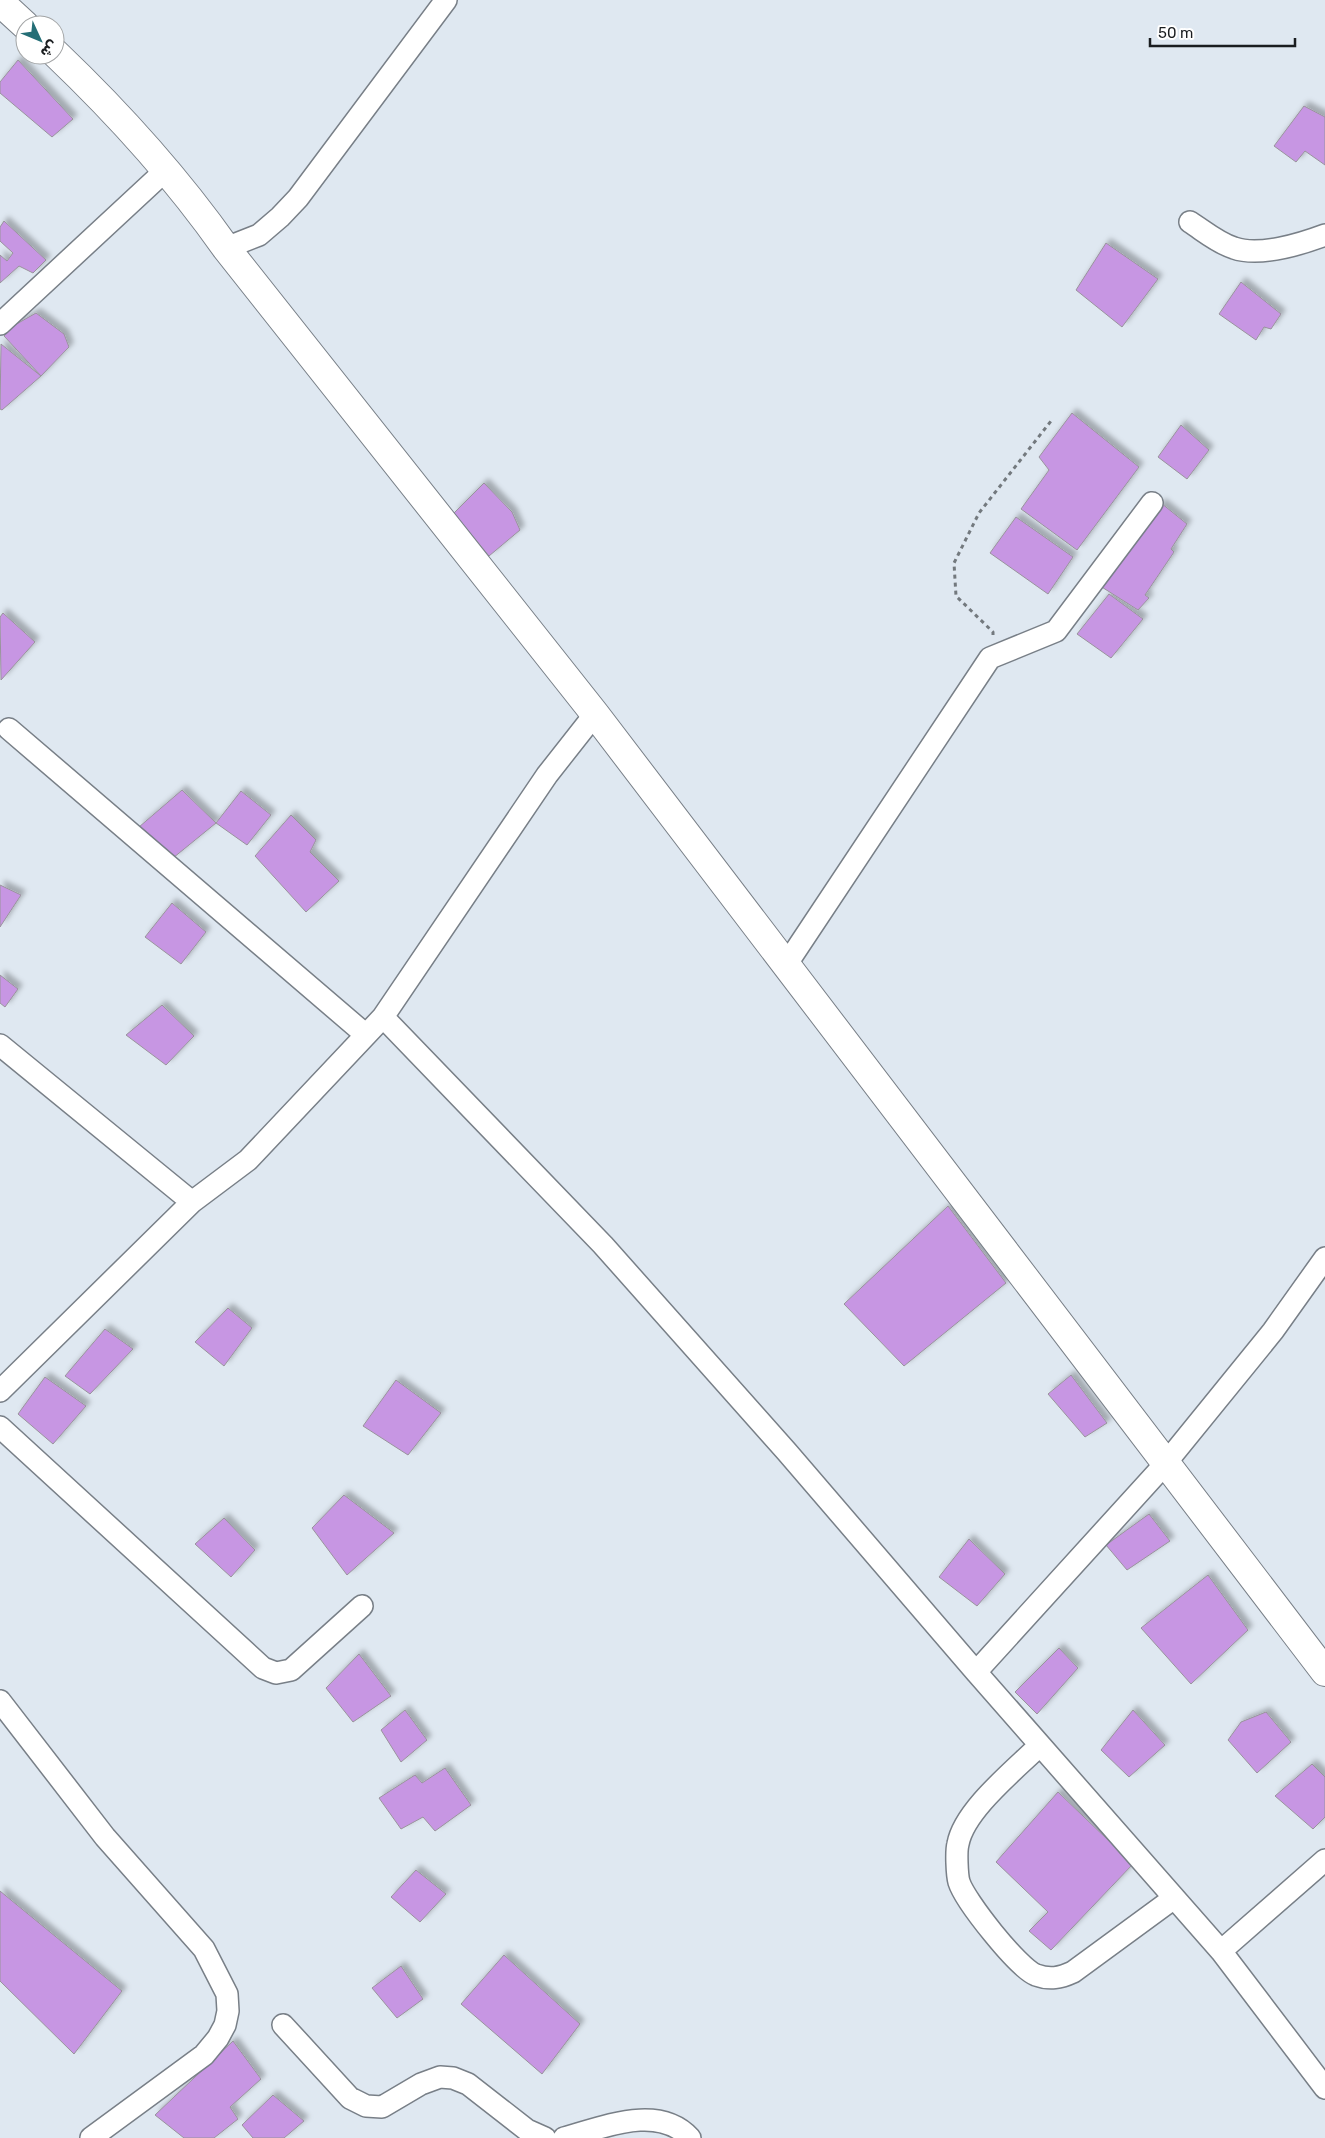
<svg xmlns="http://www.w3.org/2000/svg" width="1325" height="2138" font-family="Rubik,Vazirmatn,sans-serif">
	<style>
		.building { fill: #c796e3; stroke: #99939c; filter: url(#shadow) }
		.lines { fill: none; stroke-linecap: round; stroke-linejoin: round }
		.street-casing { stroke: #787f87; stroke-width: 24 }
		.secondary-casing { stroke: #787f87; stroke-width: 30 }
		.path { stroke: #73797e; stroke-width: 3; stroke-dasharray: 4 4; stroke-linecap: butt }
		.street { stroke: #fff; stroke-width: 21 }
		.secondary { stroke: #fff; stroke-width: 28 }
	</style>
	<defs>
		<filter id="shadow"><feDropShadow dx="4.5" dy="-4.5" stdDeviation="2.5" flood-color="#0004"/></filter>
	</defs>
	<rect width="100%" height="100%" fill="#dfe8f1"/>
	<path class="building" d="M 18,60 L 73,119 L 52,137 L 0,93 L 0,82 Z
		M 1304,106 L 1325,117 L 1325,165 L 1305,151 L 1296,162 L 1274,146 Z
		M 4,221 L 46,260 L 33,273 L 19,266 L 0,283 L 0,255 L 7,261 L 13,253 L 0,241 L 0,227 Z
		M 1106,243 L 1158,279 L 1122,327 L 1076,290 Z
		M 1241,282 L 1281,314 L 1271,329 L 1264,327 L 1256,340 L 1219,314 Z
		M 36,313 L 64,334 L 69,347 L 41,376 L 4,336 L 13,326 Z
		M 1,344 L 41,376 L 2,410 L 0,409 Z
		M 1072,413 L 1139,467 L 1077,550 L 1021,509 L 1049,470 L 1039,457 Z
		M 1181,425 L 1209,450 L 1187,479 L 1158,457 Z
		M 484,483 L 512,512 L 520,530 L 489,556 L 454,513 Z
		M 1161,503 L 1187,524 L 1171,549 L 1174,552 L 1145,595 L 1149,598 L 1138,610 L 1097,584 L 1113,566 L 1118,567 Z
		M 1016,517 L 1073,557 L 1048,594 L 990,553 Z
		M 1109,594 L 1143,619 L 1111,658 L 1077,634 Z
		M 3,613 L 35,642 L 1,680 L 0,617 Z
		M 182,790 L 216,823 L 173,858 L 139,827 Z
		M 241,791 L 271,815 L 247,845 L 216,823 Z
		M 291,815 L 316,840 L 310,852 L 339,881 L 306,912 L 255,856 Z
		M 0,885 L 21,895 L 0,927 Z
		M 172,903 L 206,932 L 181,964 L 145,937 Z
		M 0,975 L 18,989 L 5,1007 L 0,1003 Z
		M 162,1005 L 194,1036 L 166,1065 L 126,1035 Z
		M 948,1206 L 1006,1283 L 904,1366 L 844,1304 Z
		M 228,1308 L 252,1328 L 224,1366 L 195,1342 Z
		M 105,1329 L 133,1349 L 90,1394 L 65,1376 Z
		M 1071,1375 L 1107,1423 L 1085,1437 L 1048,1394 Z
		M 45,1377 L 86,1406 L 53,1444 L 18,1414 Z
		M 396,1380 L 441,1413 L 408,1455 L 363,1426 Z
		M 344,1495 L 394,1533 L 347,1575 L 312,1528 Z
		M 1149,1514 L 1170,1541 L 1127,1570 L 1106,1545 Z
		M 224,1518 L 255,1550 L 231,1577 L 195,1544 Z
		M 969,1539 L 1005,1574 L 977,1606 L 939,1577 Z
		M 1208,1575 L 1248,1630 L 1191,1684 L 1141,1628 Z
		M 1059,1648 L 1078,1668 L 1037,1714 L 1015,1692 Z
		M 359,1654 L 391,1696 L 353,1722 L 326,1688 Z
		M 405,1710 L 427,1740 L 401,1762 L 381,1730 Z
		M 1133,1710 L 1165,1745 L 1129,1777 L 1101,1750 Z
		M 1266,1712 L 1291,1742 L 1257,1773 L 1228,1740 L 1241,1722 Z
		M 1312,1764 L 1325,1777 L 1325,1817 L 1313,1829 L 1275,1796 Z
		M 445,1768 L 471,1805 L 435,1831 L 423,1817 L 401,1829 L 379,1798 L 415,1775 L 422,1783 Z
		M 1058,1792 L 1133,1864 L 1051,1950 L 1029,1931 L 1048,1912 L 996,1862 Z
		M 416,1870 L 446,1894 L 420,1922 L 391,1897 Z
		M 0,1891 L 122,1991 L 74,2054 L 0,1981 Z
		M 504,1955 L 580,2024 L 542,2074 L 461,2004 Z
		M 401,1966 L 423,1999 L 397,2018 L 372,1988 Z
		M 233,2041 L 261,2079 L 230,2107 L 238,2119 L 214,2138 L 184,2138 L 155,2115 Z
		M 273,2095 L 304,2121 L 284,2138 L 253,2138 L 242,2125 Z"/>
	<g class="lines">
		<g class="street-casing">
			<path id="street" d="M 1190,222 C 1204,231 1218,243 1234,248 C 1259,257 1301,244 1325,235
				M 226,248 L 259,235 L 280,217 L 298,198 L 446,0
				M 0,324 L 167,169
				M 9,729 L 366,1035
				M 786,965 L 990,658 L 1056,631 L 1152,503
				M 383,1017 L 603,1245 L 787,1452 L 976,1672 L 1221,1951 L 1325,2088
				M 0,1045 L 192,1202
				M 0,1391 L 192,1202 L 248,1160 L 383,1017 L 547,775 L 595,714
				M 0,1427 L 263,1668 L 276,1673 L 291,1670 L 362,1606
				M 976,1672 L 1165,1464 L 1273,1331 L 1325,1258
				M 0,1701 L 105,1837 L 204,1949 L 227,1994 L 228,2011 L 225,2025 L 218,2038 L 204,2055 L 91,2138
				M 1040,1745 C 1016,1769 964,1810 958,1844 C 956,1851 957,1875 959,1882 C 965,1901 1018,1968 1036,1975 C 1050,1980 1060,1978 1073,1972 L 1174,1898
				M 1221,1951 L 1325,1860
				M 283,2025 L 350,2098 L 366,2106 L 382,2107 L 421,2084 L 440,2077 L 453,2078 L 468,2084 L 527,2130 L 545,2138
				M 564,2138 C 602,2128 658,2103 690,2138"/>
		</g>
		<g class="secondary-casing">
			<path id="secondary" d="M 0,2 L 25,25
				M 55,53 C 118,113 176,177 226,248 L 595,714 L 1325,1672"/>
		</g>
		<path class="path" d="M 993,635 L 993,632 L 956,596 L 954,563 L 979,513 L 1051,421"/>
		<use href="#street" class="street"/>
		<use href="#secondary" class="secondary"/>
	</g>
	<g transform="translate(40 40) rotate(134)"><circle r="24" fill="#ffffff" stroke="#a3a5a6"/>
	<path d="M0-4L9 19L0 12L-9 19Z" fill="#246e76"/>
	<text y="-8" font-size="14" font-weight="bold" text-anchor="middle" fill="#1a1d20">ش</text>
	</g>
	<path d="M1150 38v8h145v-8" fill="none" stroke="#1a1d20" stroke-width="2.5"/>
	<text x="1158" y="38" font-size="15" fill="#1a1d20" stroke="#ffffff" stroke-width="4" paint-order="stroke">50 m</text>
</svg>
